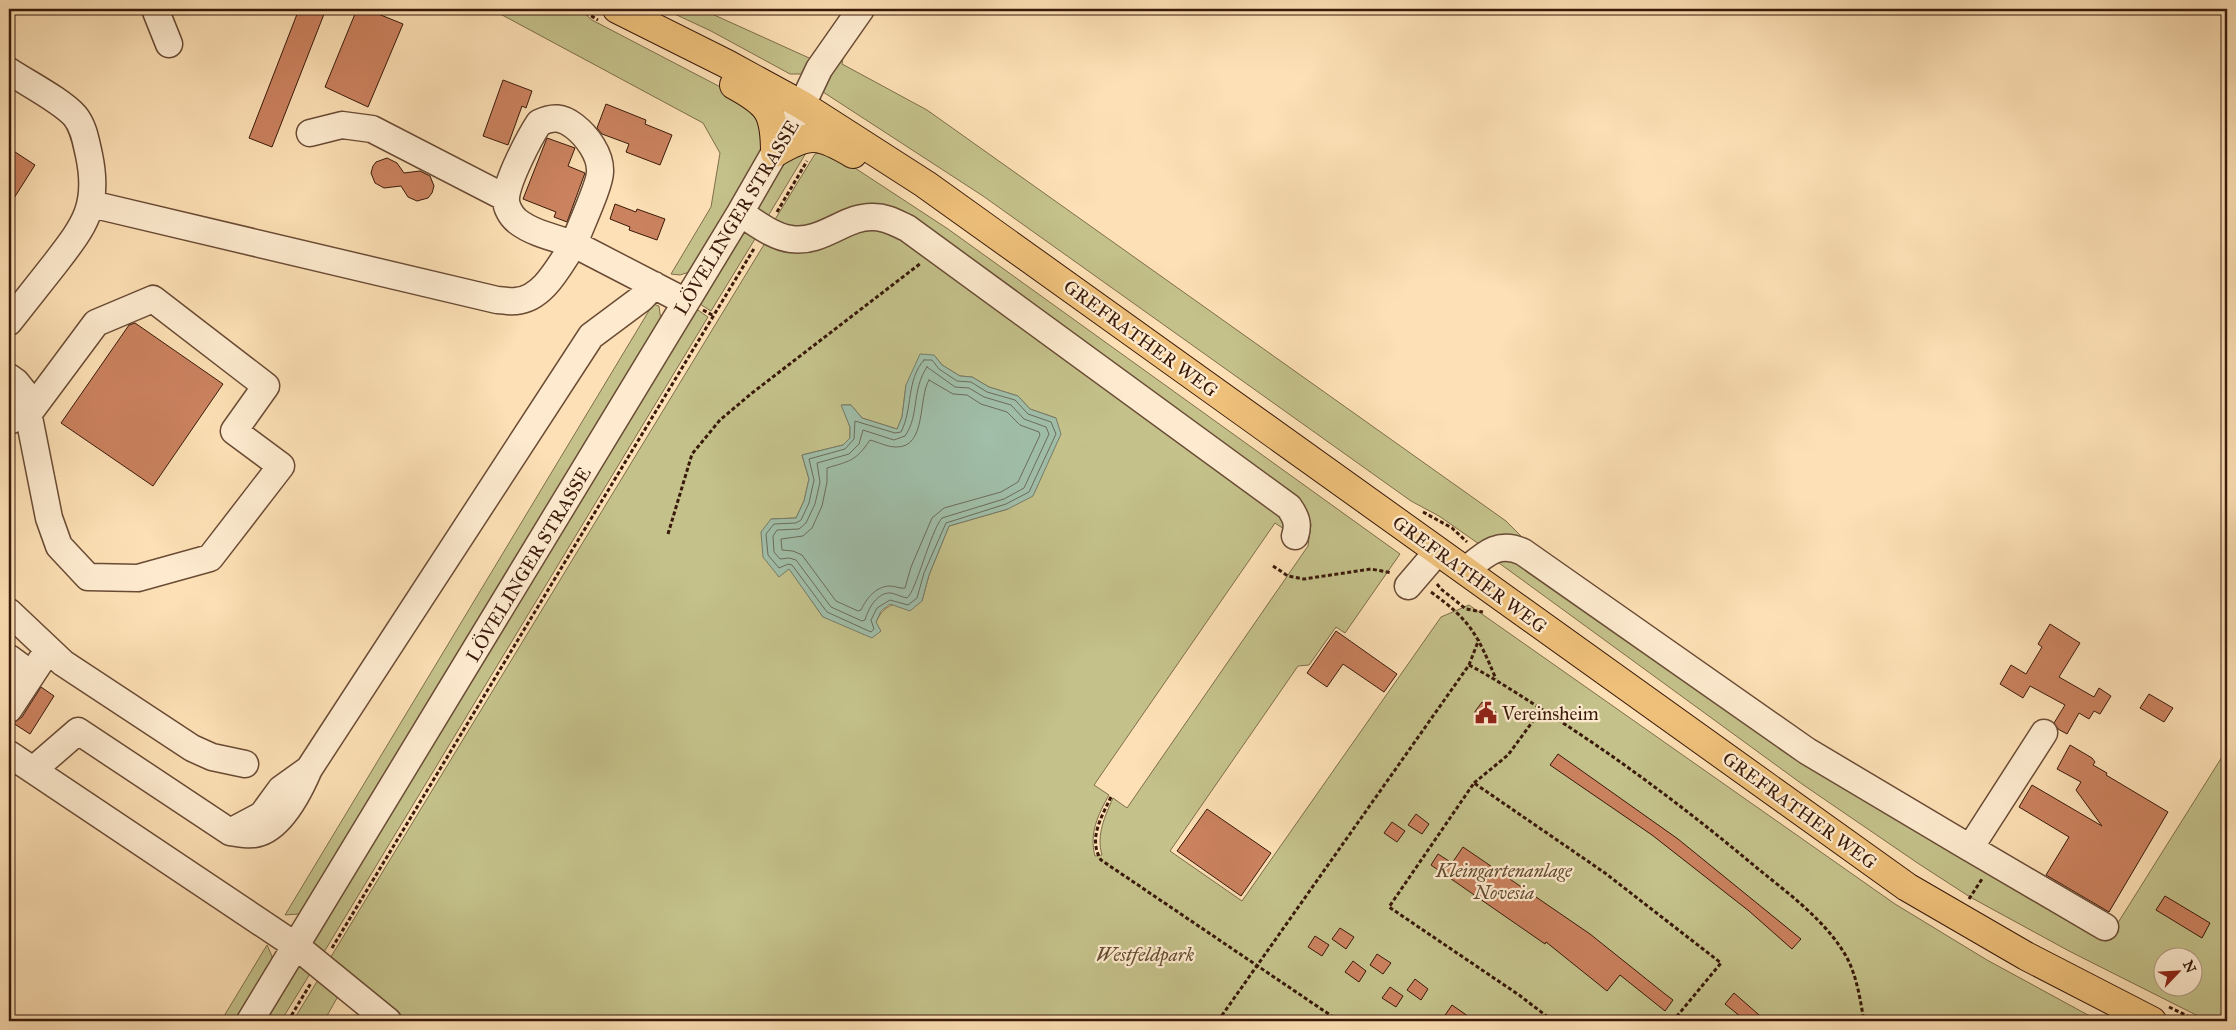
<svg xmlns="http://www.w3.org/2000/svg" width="2236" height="1030" font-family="'IM FELL Great Primer',serif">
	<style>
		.green { fill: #c4c18a; stroke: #7e6d4a; fill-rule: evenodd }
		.water { fill: #a0bea9; stroke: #777c69 }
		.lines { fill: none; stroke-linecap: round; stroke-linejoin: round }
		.shore { stroke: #6c6c5a; stroke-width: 1 }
		.building { fill: #cb825f; stroke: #39190a }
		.minor-casing { stroke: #6a4b35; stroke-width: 29 }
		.major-casing { stroke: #39190a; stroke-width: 30 }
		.path { stroke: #39190a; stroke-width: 3; stroke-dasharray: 4 2.5; stroke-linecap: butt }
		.minor { stroke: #feebcf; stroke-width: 26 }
		.major { stroke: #eec07a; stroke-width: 28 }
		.labels { text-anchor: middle; stroke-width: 4.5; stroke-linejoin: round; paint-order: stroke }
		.street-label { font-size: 19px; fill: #39190a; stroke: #feebcf }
		.poi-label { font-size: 19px; fill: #39190a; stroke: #feebcf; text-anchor: start }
		.park-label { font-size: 19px; font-style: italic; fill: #634b30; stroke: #feebcf }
	</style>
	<rect width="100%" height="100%" fill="#fde0b5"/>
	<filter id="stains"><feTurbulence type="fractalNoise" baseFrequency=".004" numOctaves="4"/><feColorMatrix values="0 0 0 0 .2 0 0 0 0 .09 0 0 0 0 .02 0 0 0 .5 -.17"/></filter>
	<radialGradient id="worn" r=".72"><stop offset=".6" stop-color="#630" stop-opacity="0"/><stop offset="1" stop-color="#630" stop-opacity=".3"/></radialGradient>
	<path class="green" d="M 491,9 L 574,9 L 585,14 L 592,20 L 753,104 L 767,145 L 689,272 L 680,275 L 671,274 L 711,207 L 720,153 L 703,123 Z
		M 664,9 L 701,9 L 818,62 L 806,74 L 790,74 L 711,31 Z
		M 846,39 L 842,64 L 927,110 L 1506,521 L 1535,550 L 1479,544 L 1439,516 L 1411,501 L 983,196 L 820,90 Z
		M 798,148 L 806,153 L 765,221 L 758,210 L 759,197 L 784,157 Z
		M 829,151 L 948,229 L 1400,554 L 1345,633 L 1336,627 L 1309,665 L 1298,666 L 1170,851 L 1242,901 L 1441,617 L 1469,605 L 1895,904 L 1987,960 L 2099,1021 L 399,1021 L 329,960 L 768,238 L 861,226 L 885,226 L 1285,514 L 1287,531 L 1275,523 L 1094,785 L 1109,795 C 1098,815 1089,833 1095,856 L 1102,855 C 1096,835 1105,816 1113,798 L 1127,808 L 1308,546 L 1311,524 L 1292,501 L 912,222 L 818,229 L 771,226 L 815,154 ZM 934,355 L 942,365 L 960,376 L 972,377 L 989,387 L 1018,396 L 1030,409 L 1056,418 L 1008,509 L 949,526 L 929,575 L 922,601 C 901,603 886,600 876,622 L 823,617 L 789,568 L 771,519 L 796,518 L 804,501 L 809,479 L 802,455 L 843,445 L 850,438 L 850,427 L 842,405 L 851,405 L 862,418 L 897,429 L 902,417 L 906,385 Z
		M 752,230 L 758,234 L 711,311 L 695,301 L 742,231 Z
		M 653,304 L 659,306 L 661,321 L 311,904 L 298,914 L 285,915 Z
		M 692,306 L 708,317 L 321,957 L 312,944 Z
		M 1504,556 L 1518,556 L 2109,937 L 2227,749 L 2227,1021 L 2208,1021 L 2069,951 L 1970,897 L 1919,864 L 1802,784 L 1499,563 ZM 2164,958 L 2194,958 L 2194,988 L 2164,988 Z
		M 267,945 L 272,956 L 269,974 L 240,1021 L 221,1021 Z
		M 302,965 L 313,969 L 281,1021 L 260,1021 L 289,972 Z
		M 321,975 L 341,991 L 324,1021 L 293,1021 Z"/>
	<path class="water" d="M 920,354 L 934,355 L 942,365 L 960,376 L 972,377 L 989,387 L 1018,396 L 1030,409 L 1056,418 L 1061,434 L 1033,496 L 1008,509 L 949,526 L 929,575 L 922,601 L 910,611 L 890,604 L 881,611 L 876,622 L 881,631 L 872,638 L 823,617 L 789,569 L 779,577 L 763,557 L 761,532 L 771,519 L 796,518 L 804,501 L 809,479 L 802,455 L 843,445 L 850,438 L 850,427 L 841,405 L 851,405 L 862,418 L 897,429 L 902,417 L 906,385 Z"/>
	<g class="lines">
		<path class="shore" d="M 924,360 L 932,360 L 939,369 L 957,381 L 971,382 L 987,392 L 1015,400 L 1028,414 L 1051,422 L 1056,434 L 1029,492 L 1006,504 L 946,523 L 924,573 L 917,598 L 908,605 L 890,600 L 877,608 L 871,620 L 874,629 L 871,632 L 827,612 L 792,565 L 788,564 L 779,568 L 768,555 L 766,534 L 774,524 L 796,523 L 801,520 L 809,503 L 814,480 L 809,459 L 845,449 L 854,439 L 855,421 L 895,433 L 901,432 C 913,409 906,380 924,360 Z
			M 927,367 L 955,387 L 969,388 L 984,397 L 1011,405 L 1024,419 L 1046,427 L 1049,434 L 1024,488 L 1004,499 L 942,518 C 930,532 916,592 907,598 C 902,597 896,594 891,593 C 877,592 868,609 865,620 L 862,621 L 831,607 L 796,560 L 789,558 L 780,559 L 774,552 L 773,536 L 777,530 L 799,529 L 806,523 L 815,504 L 820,482 L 817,463 L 849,454 L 859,444 L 863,430 L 894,440 L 905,436 C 920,414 911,391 927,367 Z
			M 929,380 L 953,394 L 967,395 L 981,404 L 1007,412 L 1020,425 L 1039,432 L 1040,435 L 1018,482 L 1001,492 L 944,508 L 932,518 L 911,567 L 905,588 C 900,589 896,586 890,586 C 876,586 866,599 861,610 L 858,611 L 836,601 L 802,555 L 793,551 L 782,550 L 781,539 L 803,536 L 812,528 L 822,506 L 827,482 L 827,468 C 850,461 856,461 870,440 C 878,442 887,447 896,447 C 927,448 918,397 929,380 Z"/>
	</g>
	<path class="building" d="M 299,9 L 326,9 L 272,147 L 249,138 Z
		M 357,9 L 366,9 L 403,24 L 368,107 L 325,87 Z
		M 503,80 L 532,91 L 526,108 L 522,106 L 508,145 L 483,136 Z
		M 606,104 L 646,120 L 645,124 L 672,135 L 660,165 L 626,152 L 629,144 L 602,134 L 597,128 Z
		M 547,138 L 575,148 L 568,166 L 585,173 L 567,222 L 554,217 L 556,212 L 523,199 Z
		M 9,148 L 35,165 L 9,206 Z
		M 387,158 L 397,163 L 404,173 L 420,171 L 430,176 L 434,186 L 432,193 L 428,198 L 417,201 L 408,197 L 401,186 L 384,188 L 375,183 L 371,173 L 373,166 L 376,162 Z
		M 615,204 L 636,212 L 637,209 L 665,219 L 657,240 L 629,230 L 630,227 L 610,219 Z
		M 135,323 L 223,384 L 153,486 L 61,423 L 129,325 Z
		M 2050,624 L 2080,643 L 2059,677 L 2094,697 L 2099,688 L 2111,696 L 2100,714 L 2094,711 L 2089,719 L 2079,713 L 2067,734 L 2058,729 L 2054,723 L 2065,705 L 2030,686 L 2023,698 L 2000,684 L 2011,665 L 2026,674 L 2042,647 L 2038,644 Z
		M 1336,631 L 1397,674 L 1384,692 L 1343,664 L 1327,687 L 1307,673 Z
		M 41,687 L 54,696 L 30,734 L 13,723 L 22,717 Z
		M 2149,694 L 2173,708 L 2164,722 L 2140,708 Z
		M 1482,702 L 1497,713 L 1490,724 L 1474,713 Z
		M 2070,745 L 2092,758 L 2095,762 L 2093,765 L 2107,773 L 2106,775 L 2168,812 L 2109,912 L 2046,875 L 2069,837 L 2019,807 L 2032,785 L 2102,826 L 2076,790 L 2081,782 L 2057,769 Z
		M 1558,754 L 1678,839 L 1801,939 L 1792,949 L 1749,911 L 1652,835 L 1550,765 Z
		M 1207,809 L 1271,853 L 1241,896 L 1177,851 Z
		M 1416,814 L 1429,824 L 1422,834 L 1408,825 Z
		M 1392,822 L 1405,831 L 1397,842 L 1384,833 Z
		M 1463,847 L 1590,934 L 1665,994 L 1673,1000 L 1665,1011 L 1620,975 L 1607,991 L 1546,942 L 1545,944 L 1431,865 L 1438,854 L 1452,863 Z
		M 2165,896 L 2210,923 L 2202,938 L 2156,910 Z
		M 1340,928 L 1354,937 L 1346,949 L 1332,939 Z
		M 1315,936 L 1329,945 L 1322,956 L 1308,947 Z
		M 1377,954 L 1391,963 L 1383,974 L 1370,965 Z
		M 1353,961 L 1366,971 L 1359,982 L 1345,972 Z
		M 1415,979 L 1428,989 L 1421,1000 L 1407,990 Z
		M 1390,987 L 1403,996 L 1396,1007 L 1382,998 Z
		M 1734,993 L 1766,1021 L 1746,1021 L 1725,1004 Z
		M 1452,1005 L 1475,1021 L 1441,1021 Z"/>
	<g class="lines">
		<g class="minor-casing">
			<path id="minor" d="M 155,9 L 169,44
				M 9,71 C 27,83 62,101 75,116 C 84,127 86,142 89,155 C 100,207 84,226 54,265 C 39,284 24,303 9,322
				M 310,133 L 342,125 L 372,129 L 506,198
				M 91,204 L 497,300 C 503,300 510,302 516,301 C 544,299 560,264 574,244 C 555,238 532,233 517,221 C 510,215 505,205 506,197 C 508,179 529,138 539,123 C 553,116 562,117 574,126 C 587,136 601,155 600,172 C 600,185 579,229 574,244 L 686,302
				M 740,213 C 755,222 773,237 791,239 C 822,244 846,215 874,217 C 886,217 896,223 907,228 L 1289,507 C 1296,517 1299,524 1295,536
				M 9,377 L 16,382 L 24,392 L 49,518 L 59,546 L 88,577 L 138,578 L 210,558 L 281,466 L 234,431 L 266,386 L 153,299 L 96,323 L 29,413 L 9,421
				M 1465,571 C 1484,555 1498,540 1523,552 L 1807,751 L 1970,848 L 2044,733
				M 1408,586 L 1438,551
				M 9,612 L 63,663 L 192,748 L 212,757 L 245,764
				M 9,658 L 20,666 L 9,683
				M 9,709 L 48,650
				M 9,754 L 296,946 L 388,1021
				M 309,769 L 281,789 L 262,815 L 230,832 C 238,833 247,835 254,834 C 280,831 300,790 309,769 L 591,336 L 642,298 L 654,285
				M 33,770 L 78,731 L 230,832
				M 1970,848 L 2105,927
				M 250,1021 L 740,213 L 802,105 L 819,69 L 861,9"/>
		</g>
		<g class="major-casing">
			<path id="major" d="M 617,9 L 727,64 L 802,105 L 925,184 L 1907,887 L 2026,956 L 2152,1021
				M 734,85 C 769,104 775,112 775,153 C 810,132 819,134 853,154"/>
		</g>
		<path class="path" d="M 580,9 L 598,20
			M 777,212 L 807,161
			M 703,310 L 714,316
			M 1423,512 L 1452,528 L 1467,542
			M 668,534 L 692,454 L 720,420 L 752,393 L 921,263
			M 1273,566 L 1288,576 L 1304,579 L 1371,569 L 1392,573
			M 1437,584 L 1441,589 L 1466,609 L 1483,612
			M 1431,592 C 1471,621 1477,634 1496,679
			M 1469,665 C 1501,682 1530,702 1560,721 C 1629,766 1694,815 1757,868 C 1789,894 1825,920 1846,956 C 1857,976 1860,999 1864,1021
			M 1474,783 L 1508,755 L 1542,709
			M 1111,797 C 1101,818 1088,839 1101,860 L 1339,1021
			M 1969,899 L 1982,879
			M 332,948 L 755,247
			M 2169,1007 L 2198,1021
			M 288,1021 L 311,983
			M 1218,1021 L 1469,665 L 1479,639
			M 1553,1021 L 1519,995 L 1389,907 L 1474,783 L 1605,873 L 1721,963 L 1673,1021"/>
		<use href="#minor" class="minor"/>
		<use href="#major" class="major"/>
	</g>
	<defs>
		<g id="civic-bare" transform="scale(1.725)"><path d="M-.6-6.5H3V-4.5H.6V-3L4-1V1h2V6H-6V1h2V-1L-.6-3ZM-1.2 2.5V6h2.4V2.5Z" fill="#8f2418" stroke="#feebcf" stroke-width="2.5" paint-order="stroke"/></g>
	</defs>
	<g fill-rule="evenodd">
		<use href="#civic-bare" x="1486" y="713"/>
	</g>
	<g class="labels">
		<g class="street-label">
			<text transform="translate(736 217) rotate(-59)" y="7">LÖVELINGER STRASSE</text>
			<text transform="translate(1141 338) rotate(36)" y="7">GREFRATHER WEG</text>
			<text transform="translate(528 564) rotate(-59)" y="7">LÖVELINGER STRASSE</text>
			<text transform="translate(1470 574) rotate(36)" y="7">GREFRATHER WEG</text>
			<text transform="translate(1800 810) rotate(36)" y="7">GREFRATHER WEG</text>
		</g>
		<g class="poi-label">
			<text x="1502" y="720">Vereinsheim</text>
		</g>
		<g class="park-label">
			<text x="1504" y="877">Kleingartenanlage<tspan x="1504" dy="22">Novesia</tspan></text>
			<text x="1145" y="961">Westfeldpark</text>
		</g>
	</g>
	<rect width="2236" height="1030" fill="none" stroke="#fde0b5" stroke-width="30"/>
	<rect x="10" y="10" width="2216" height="1010" fill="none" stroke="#39190a" stroke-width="2.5"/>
	<rect x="15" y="15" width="2206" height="1000" fill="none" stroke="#39190a"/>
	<g transform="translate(2178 972) rotate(65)"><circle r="24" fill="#feebcf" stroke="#af9780"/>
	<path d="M0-4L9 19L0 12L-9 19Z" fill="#8f2418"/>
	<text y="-8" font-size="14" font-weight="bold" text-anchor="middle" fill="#39190a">N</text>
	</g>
	<rect width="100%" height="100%" filter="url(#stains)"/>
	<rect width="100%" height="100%" fill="url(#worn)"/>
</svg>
